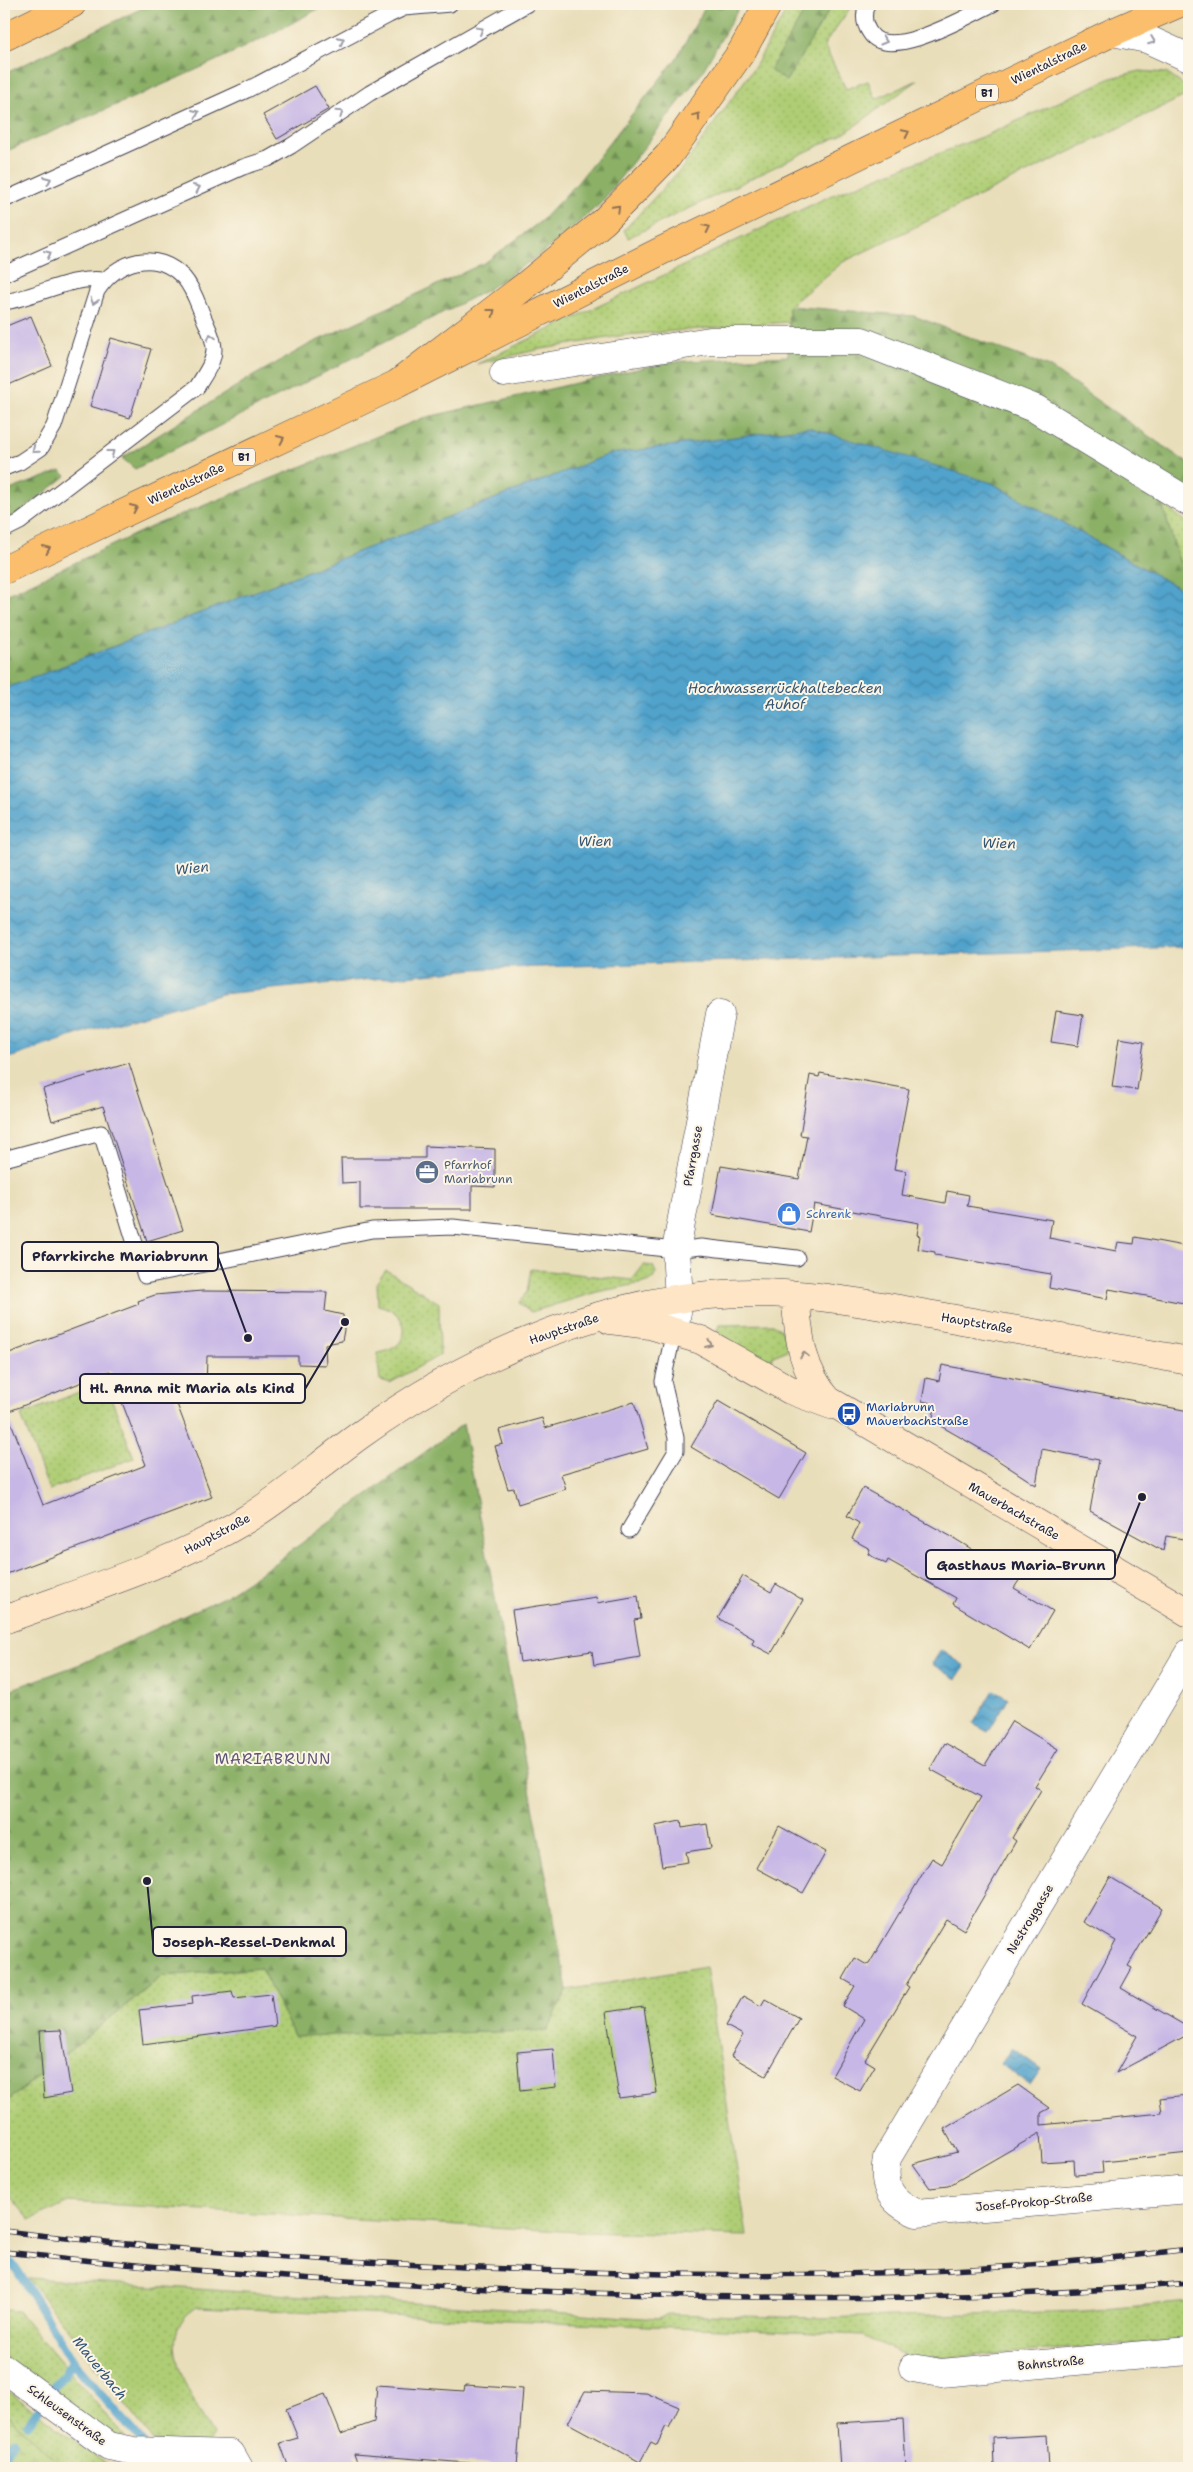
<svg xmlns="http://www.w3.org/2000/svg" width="1193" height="2472" font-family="'Shantell Sans',sans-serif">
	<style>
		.grass { fill: url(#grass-dots); stroke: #687858 }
		.forest { fill: url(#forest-firs); stroke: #566950 }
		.wetland { fill: url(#wetland-marsh); stroke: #687858 }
		.water { fill: url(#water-waves); stroke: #3a6284 }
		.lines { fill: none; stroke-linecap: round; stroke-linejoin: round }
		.stream { stroke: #51a3cc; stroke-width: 9 }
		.building { fill: #c7b7e6; fill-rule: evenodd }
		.lane-casing { stroke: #403e4e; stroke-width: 17 }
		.street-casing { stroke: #403e4e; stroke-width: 29 }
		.secondary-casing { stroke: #403e4e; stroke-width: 29 }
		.primary-casing { stroke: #403e4e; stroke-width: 29 }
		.highway-casing { stroke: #403e4e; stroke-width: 29 }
		.lane { stroke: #fff; stroke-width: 15 }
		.street { stroke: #fff; stroke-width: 28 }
		.secondary { stroke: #fde5c5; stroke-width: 28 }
		.primary { stroke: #fabe6d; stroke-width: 28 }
		.highway { stroke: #fabe6d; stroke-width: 28 }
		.rail-casing { stroke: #22223b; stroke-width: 5.5 }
		.rail { stroke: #fcf5e5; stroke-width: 4; stroke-dasharray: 11; stroke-linecap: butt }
		.oneway { stroke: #9c9ca7 }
		.oneway2 { stroke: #8e7054 }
		.oneway3 { stroke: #9a8d87 }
		.labels { text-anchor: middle; stroke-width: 4; stroke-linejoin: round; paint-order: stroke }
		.shield { fill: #fcf5e5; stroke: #63616e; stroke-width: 1 }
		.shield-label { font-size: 11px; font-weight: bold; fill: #22223b }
		.street-label { font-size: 12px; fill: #22223b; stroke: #fcf5e5 }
		.service-label { font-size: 12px; fill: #4e5e75; stroke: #fcf5e5; text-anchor: start }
		.shop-label { font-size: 12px; fill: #366cbe; stroke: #fcf5e5; text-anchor: start }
		.transit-label { font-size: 12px; fill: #164399; stroke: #fcf5e5; text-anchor: start }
		.water-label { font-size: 14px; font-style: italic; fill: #355675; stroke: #fcf5e5 }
		.quarter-label { font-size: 15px; letter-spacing: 1px; fill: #5c5677; stroke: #fcf5e5 }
		.leader { fill: none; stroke: #22223b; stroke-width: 2 }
		.callout-dot { fill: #22223b; stroke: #fcf5e5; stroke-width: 2 }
		.callout { fill: #fcf5e5; stroke: #22223b; stroke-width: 2 }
		.callout-label { font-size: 14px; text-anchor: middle; font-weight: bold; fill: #22223b }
	</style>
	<defs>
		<pattern id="grass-dots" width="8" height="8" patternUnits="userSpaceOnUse" patternTransform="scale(1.25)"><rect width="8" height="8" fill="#afcd74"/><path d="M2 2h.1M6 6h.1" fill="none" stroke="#96b065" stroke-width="1.8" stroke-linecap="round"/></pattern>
		<pattern id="forest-firs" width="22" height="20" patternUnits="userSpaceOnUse" patternTransform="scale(1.25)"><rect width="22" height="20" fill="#8bb066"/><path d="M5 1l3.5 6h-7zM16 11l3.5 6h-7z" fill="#718f55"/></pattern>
		<pattern id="wetland-marsh" width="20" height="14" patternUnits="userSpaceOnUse" patternTransform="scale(1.25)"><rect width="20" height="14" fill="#afcd74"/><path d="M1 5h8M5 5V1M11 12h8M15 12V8" fill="none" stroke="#96b065"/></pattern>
		<pattern id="water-waves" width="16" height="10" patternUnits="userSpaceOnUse" patternTransform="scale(1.25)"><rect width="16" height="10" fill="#51a3cc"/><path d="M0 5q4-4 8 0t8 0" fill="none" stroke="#4384a7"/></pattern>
	</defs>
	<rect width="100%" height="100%" fill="#fcf5e5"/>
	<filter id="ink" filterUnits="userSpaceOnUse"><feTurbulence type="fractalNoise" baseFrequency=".02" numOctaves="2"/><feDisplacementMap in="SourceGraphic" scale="10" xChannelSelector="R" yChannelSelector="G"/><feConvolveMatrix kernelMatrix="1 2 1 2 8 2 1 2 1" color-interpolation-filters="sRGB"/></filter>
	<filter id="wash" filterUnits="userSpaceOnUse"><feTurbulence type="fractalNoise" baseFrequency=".0096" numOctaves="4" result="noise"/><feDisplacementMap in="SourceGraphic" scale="20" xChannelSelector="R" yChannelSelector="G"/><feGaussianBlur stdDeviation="1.12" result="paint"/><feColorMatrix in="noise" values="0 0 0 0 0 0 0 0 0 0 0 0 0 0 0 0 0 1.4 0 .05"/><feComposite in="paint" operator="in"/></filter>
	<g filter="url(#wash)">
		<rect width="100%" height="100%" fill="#e9deba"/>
		<path class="grass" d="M 790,4 L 853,4 L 824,45 L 846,89 L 868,81 L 876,99 L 918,80 L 845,133 L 628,238 L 624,230 L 683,167 L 756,65 Z
			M 1140,71 L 1166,73 L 1189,89 L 1189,94 L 843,262 L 789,306 L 789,322 L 625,335 L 536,350 L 477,364 L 830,196 L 989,134 L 1111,78 Z
			M 1161,503 L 1189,524 L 1189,592 Z
			M 644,1265 L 653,1266 L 656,1273 L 653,1279 L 648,1282 L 597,1292 L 531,1312 L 519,1303 L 527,1292 L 531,1269 L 632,1280 Z
			M 386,1270 L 439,1303 L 440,1355 L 390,1383 L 380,1380 L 377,1353 C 413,1349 413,1313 378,1305 L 377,1282 Z
			M 773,1324 C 784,1330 786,1338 788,1350 L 773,1356 L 768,1365 L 719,1336 L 717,1329 L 720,1325 Z
			M 105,1382 L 134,1458 L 49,1490 L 21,1415 Z
			M 706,1967 L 747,2236 L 577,2232 L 68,2202 L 30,2220 L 4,2189 L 4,2104 L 162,1976 L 261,1968 L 547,2031 L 567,1990 Z
			M 28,2278 L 659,2319 L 667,2314 L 817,2318 L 1085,2311 L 1189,2301 L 1189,2340 L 913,2360 L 863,2335 L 197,2307 C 193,2310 188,2313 185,2317 C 157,2348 197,2406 213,2435 L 207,2444 L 154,2441 Z
			M 4,2310 L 18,2311 L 125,2437 L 101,2433 L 4,2358 Z
			M 4,2388 L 101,2460 L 116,2468 L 63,2468 L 4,2411 Z"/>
		<path class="forest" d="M 151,4 L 327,4 C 224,62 113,106 4,152 L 4,74 Z
			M 707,4 L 741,4 L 701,74 L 600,204 L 541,254 L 487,290 L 135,469 L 122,458 L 248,379 L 310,344 L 486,262 L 541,221 L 578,182 L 676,59 Z
			M 809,4 L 833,4 L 786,81 L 770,70 Z
			M 789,306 L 914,316 L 1049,367 L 1189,464 L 1189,510 L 1162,504 L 1189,594 L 992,483 L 610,454 L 4,689 L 4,596 L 155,525 L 423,418 L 668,362 L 788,356 Z
			M 61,471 L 66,476 L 19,513 L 4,520 L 4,492 Z
			M 463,1424 L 567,1990 L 547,2031 L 294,2036 L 261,1968 L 162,1976 L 4,2104 L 4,1692 L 83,1663 L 224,1597 L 272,1565 Z"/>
		<path class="wetland" d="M 4,2411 L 63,2468 L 4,2468 Z"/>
		<path class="water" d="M 808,427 L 992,483 L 1189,594 L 1189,947 L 475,969 L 222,994 L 93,1029 L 4,1060 L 4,689 L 610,454 Z
			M 941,1650 L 965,1666 L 956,1679 L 932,1664 Z
			M 993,1690 L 1008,1699 L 988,1732 L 973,1724 Z
			M 1012,2048 L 1041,2069 L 1030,2085 L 1000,2064 Z"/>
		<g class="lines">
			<path class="stream" d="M 4,2255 L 17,2270 L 73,2362 L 146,2446
				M 28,2424 L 73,2362
				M 4,2454 L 14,2441"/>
		</g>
		<g id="blocks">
			<path class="building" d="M 315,86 L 329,109 L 277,139 L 263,115 Z
				M 31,316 L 52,366 L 4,387 L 4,327 Z
				M 111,338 L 151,349 L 130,418 L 90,406 Z
				M 1056,1011 L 1083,1015 L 1078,1046 L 1051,1042 Z
				M 1119,1038 L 1144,1042 L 1137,1090 L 1112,1087 Z
				M 129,1063 L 183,1230 L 147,1241 L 103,1106 L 52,1121 L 43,1089 Z
				M 820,1073 L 909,1089 L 894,1169 L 906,1171 L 902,1195 L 945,1203 L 947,1191 L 969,1195 L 967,1206 L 1052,1220 L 1049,1238 L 1116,1251 L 1118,1242 L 1134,1244 L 1135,1237 L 1189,1247 L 1189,1304 L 1109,1289 L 1107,1299 L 1049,1288 L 1051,1274 L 935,1255 L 935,1252 L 918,1249 L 920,1236 L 917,1235 L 919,1223 L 814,1204 L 809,1232 L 712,1215 L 721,1166 L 799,1179 L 807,1136 L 800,1135 L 810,1075 L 819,1077 Z
				M 425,1146 L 495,1149 L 495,1187 L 472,1186 L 472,1209 L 360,1209 L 360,1182 L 342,1183 L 341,1158 L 425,1158 Z
				M 202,1291 L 327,1292 L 325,1311 L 343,1315 L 344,1330 L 342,1341 L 325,1344 L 326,1365 L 298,1364 L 298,1356 L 207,1356 L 206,1389 L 171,1388 L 212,1497 L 4,1575 L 4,1355 L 139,1304 L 138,1301 L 155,1295 ZM 110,1371 L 146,1465 L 43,1505 L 7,1412 Z
				M 942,1365 L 1189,1411 L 1189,1540 L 1166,1536 L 1163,1551 L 1090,1511 L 1099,1460 L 1042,1449 L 1036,1485 L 979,1448 L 932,1421 L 936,1404 L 922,1401 L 926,1378 L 939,1381 Z
				M 718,1401 L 806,1453 L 779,1499 L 691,1447 Z
				M 634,1402 L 648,1449 L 561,1474 L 566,1489 L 518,1504 L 514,1488 L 508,1489 L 495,1446 L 503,1444 L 499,1430 L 542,1418 L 545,1428 Z
				M 863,1488 L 952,1537 L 1020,1579 L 1014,1588 L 1053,1611 L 1030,1650 L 953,1604 L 956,1598 L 888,1560 L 886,1564 L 868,1554 L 870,1549 L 852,1539 L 859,1523 L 847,1516 Z
				M 743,1576 L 771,1592 L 776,1584 L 803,1600 L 771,1654 L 752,1644 L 754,1639 L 718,1618 Z
				M 638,1596 L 641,1619 L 634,1620 L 640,1657 L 594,1665 L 592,1651 L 520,1662 L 512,1610 L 596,1597 L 597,1603 Z
				M 1012,1721 L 1058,1749 L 1035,1786 L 1041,1790 L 1012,1838 L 1016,1841 L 964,1930 L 946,1919 L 906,1985 L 909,1987 L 865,2060 L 875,2066 L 860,2091 L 832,2076 L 864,2019 L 843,2006 L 855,1986 L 843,1979 L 855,1958 L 867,1965 L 869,1964 L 932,1858 L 942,1864 L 981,1797 L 930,1769 L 945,1743 L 985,1765 Z
				M 681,1821 L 682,1828 L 707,1824 L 711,1848 L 686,1852 L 688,1862 L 662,1866 L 655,1826 Z
				M 779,1826 L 826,1852 L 803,1893 L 756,1868 Z
				M 1110,1877 L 1162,1908 L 1128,1966 L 1132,1968 L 1121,1988 L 1189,2028 L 1189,2034 L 1116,2073 L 1137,2036 L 1082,2004 L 1116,1941 L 1084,1922 Z
				M 232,1991 L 234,1998 L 271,1994 L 275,2026 L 143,2044 L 139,2010 L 193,2004 L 192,1996 Z
				M 743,1996 L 761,2006 L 765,1999 L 799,2018 L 766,2076 L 731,2056 L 743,2035 L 726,2026 Z
				M 644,2007 L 657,2093 L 619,2098 L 606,2012 Z
				M 61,2030 L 71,2093 L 44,2098 L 39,2031 Z
				M 553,2049 L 556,2087 L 520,2091 L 517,2052 Z
				M 1018,2085 L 1050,2108 L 1041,2113 L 1041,2125 L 1162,2113 L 1160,2098 L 1188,2095 L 1189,2153 L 1102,2162 L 1103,2173 L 1075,2175 L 1074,2160 L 1042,2162 L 1040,2133 L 948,2186 L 930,2188 L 913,2164 L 957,2152 L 944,2129 Z
				M 377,2385 L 464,2391 L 465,2385 L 523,2389 L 517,2467 L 354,2454 L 359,2468 L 289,2468 L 280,2443 L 298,2438 L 286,2409 L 325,2394 L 341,2434 L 374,2422 Z
				M 585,2391 L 646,2393 L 679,2407 L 669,2428 L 666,2426 L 657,2445 L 651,2442 L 640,2462 L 568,2423 Z
				M 903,2419 L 906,2468 L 840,2468 L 837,2423 Z
				M 1047,2435 L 1049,2468 L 994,2468 L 993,2438 Z"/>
		</g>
	</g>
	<g filter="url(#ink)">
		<use href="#blocks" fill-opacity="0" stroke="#403e4e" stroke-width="1"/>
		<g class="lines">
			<g class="lane-casing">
				<path id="lane" d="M 867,4 C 863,14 863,23 870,33 C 889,63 969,15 993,4
					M 4,200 L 247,90 L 389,15 L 404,8 L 450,4
					M 4,274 L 243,167 L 268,159 L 291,146 L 370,93 L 527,4
					M 4,302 C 38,297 69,276 104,280
					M 4,468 L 20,462 L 41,448 L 54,426 L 97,291 C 117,260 157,248 184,278 C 193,288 198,304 203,316 C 207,326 214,337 214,349 C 214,363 204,375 197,387 L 20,522 L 4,530
					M 4,1159 L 101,1133 L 145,1276 L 372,1230 L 453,1227 L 676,1250 L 701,1247 L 797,1258
					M 629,1530 L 676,1451 L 676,1438 L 663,1381 L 674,1331"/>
			</g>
			<g class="street-casing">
				<path id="street" d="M 1113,32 L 1147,39 L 1189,58
					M 504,373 L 710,341 L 862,341 L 1036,409 L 1189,502
					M 674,1331 L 679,1299 L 676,1250 L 720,1014
					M 1189,1653 L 887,2158 C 882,2187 890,2202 917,2213 L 1189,2189
					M 913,2368 L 941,2373 L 1189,2351
					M 4,2369 L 109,2446 L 134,2451 L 231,2454 L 239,2468"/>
			</g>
			<g class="secondary-casing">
				<path id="secondary" d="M 795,1295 C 799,1336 800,1368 828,1400 L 1189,1613
					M 610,1320 L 650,1325 L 701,1340 L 790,1390 L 831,1405
					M 4,1620 C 85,1590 170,1565 245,1520 C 287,1495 323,1461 363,1433 C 464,1361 585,1306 709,1295 C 790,1287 872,1304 950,1318 C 1030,1333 1110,1347 1189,1361"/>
			</g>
			<g class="primary-casing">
				<path id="primary" d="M 4,570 L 397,384 L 663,250 L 1113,32 L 1178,4"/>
			</g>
			<g class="highway-casing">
				<path id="highway" d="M 4,37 L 72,4
					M 397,384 L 525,286 L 604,221 L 668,156 L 742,51 L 768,4"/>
			</g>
			<use href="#lane" class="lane"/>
			<use href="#street" class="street"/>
			<use href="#secondary" class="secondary"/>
			<use href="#primary" class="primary"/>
			<use href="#highway" class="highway"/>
			<g class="rail-casing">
				<path id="rail" d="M 4,2231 C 172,2251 341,2262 510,2269 C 737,2279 963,2278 1189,2249
					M 4,2252 C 219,2275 436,2289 653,2295 C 832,2300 1011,2299 1189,2283"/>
			</g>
			<use href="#rail" class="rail"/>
		</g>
		<defs><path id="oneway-chevron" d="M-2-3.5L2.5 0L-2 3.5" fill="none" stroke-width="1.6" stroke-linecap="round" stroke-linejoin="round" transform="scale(1.25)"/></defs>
		<g class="oneway">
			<use href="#oneway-chevron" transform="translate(480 30) rotate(-30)"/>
			<use href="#oneway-chevron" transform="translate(341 40) rotate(-28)"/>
			<use href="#oneway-chevron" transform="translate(884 41) rotate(16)"/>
			<use href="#oneway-chevron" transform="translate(1152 41) rotate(21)"/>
			<use href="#oneway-chevron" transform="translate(196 113) rotate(-24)"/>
			<use href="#oneway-chevron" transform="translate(340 113) rotate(-34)"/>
			<use href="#oneway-chevron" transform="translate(48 180) rotate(-24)"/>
			<use href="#oneway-chevron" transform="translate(197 188) rotate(-24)"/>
			<use href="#oneway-chevron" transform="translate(48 254) rotate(-24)"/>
			<use href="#oneway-chevron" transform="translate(94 301) rotate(108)"/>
			<use href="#oneway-chevron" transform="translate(211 337) rotate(-106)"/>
			<use href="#oneway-chevron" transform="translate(35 450) rotate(141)"/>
			<use href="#oneway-chevron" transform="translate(111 453) rotate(-37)"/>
		</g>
		<g class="oneway2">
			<use href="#oneway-chevron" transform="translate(697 116) rotate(-53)"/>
			<use href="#oneway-chevron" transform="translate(906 133) rotate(-26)"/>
			<use href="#oneway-chevron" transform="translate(617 208) rotate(-46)"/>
			<use href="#oneway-chevron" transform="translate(707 228) rotate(-26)"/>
			<use href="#oneway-chevron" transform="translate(492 312) rotate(-38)"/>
			<use href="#oneway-chevron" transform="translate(281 439) rotate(-25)"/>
			<use href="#oneway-chevron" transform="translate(134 508) rotate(-25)"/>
			<use href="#oneway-chevron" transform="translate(47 549) rotate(-25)"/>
		</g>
		<g class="oneway3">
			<use href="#oneway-chevron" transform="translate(709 1344) rotate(23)"/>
			<use href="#oneway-chevron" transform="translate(804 1355) rotate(-102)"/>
		</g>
	</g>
	<defs>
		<g id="office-disc" transform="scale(1.25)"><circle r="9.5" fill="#5c6f8a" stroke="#fcf5e5"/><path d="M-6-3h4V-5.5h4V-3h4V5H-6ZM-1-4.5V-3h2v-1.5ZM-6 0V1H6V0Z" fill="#fff"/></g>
		<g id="shop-disc" transform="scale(1.25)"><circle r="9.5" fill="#3f7fe0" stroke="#fcf5e5"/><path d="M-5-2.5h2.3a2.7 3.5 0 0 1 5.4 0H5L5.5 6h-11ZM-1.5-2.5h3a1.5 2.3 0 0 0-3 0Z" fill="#fff"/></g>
		<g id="bus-disc" transform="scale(1.25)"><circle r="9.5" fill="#1a4fb4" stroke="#fcf5e5"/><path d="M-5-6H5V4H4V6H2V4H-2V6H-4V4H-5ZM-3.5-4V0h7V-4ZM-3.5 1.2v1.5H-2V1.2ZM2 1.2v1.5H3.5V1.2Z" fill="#fff"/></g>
	</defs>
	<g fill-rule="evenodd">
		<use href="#office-disc" x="427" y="1172"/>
		<use href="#shop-disc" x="789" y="1214"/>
		<use href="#bus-disc" x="849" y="1414"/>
	</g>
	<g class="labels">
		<g class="shield">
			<rect x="976" y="84.5" width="22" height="17" rx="4"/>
			<rect x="233" y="448.5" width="22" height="17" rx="4"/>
		</g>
		<g class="shield-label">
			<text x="987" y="97">B1</text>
			<text x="244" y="461">B1</text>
		</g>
		<g class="street-label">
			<text transform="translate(1049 63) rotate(-26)" y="4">Wientalstraße</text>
			<text transform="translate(591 286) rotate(-27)" y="4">Wientalstraße</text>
			<text transform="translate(186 484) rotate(-25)" y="4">Wientalstraße</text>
			<text transform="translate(693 1156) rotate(-80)" y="4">Pfarrgasse</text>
			<text transform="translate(977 1323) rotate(10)" y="4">Hauptstraße</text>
			<text transform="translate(564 1329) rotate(-19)" y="4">Hauptstraße</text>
			<text transform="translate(1014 1511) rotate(30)" y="4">Mauerbachstraße</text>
			<text transform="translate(217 1534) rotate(-28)" y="4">Hauptstraße</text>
			<text transform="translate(1030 1919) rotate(-59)" y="4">Nestroygasse</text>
			<text transform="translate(1034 2202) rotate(-5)" y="4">Josef-Prokop-Straße</text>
			<text transform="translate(1051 2363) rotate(-5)" y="4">Bahnstraße</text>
			<text transform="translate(67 2415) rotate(36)" y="4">Schleusenstraße</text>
		</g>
		<g class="service-label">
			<text x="444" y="1169">Pfarrhof<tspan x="444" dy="14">Mariabrunn</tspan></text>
		</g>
		<g class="shop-label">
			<text x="806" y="1218">Schrenk</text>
		</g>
		<g class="transit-label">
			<text x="866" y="1411">Mariabrunn<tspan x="866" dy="14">Mauerbachstraße</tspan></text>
		</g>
		<g class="water-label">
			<text x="785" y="693">Hochwasserrückhaltebecken<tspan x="785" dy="16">Auhof</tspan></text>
			<text transform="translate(595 841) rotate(-1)" y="5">Wien</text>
			<text transform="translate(999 843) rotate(1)" y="5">Wien</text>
			<text transform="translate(192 868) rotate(-6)" y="5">Wien</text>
			<text transform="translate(100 2368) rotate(51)" y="5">Mauerbach</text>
		</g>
		<g class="quarter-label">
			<text x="273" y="1764">MARIABRUNN</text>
		</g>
	</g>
	<path class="leader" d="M248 1338L218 1257M345 1322L305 1389M1142 1497L1115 1565M147 1881L153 1942"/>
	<g class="callout-dot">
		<circle cx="248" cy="1338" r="5"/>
		<circle cx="345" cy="1322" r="5"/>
		<circle cx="1142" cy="1497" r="5"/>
		<circle cx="147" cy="1881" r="5"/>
	</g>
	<g class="callout">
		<rect x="22" y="1242" width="196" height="29" rx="5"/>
		<rect x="80" y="1374" width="225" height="29" rx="5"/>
		<rect x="926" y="1550" width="189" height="29" rx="5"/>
		<rect x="153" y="1927" width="193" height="29" rx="5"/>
	</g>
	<g class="callout-label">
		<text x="120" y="1261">Pfarrkirche Mariabrunn</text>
		<text x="192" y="1393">Hl. Anna mit Maria als Kind</text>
		<text x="1021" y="1570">Gasthaus Maria-Brunn</text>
		<text x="249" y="1947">Joseph-Ressel-Denkmal</text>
	</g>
	<rect width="1193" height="2472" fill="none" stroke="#fcf5e5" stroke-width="20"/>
</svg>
